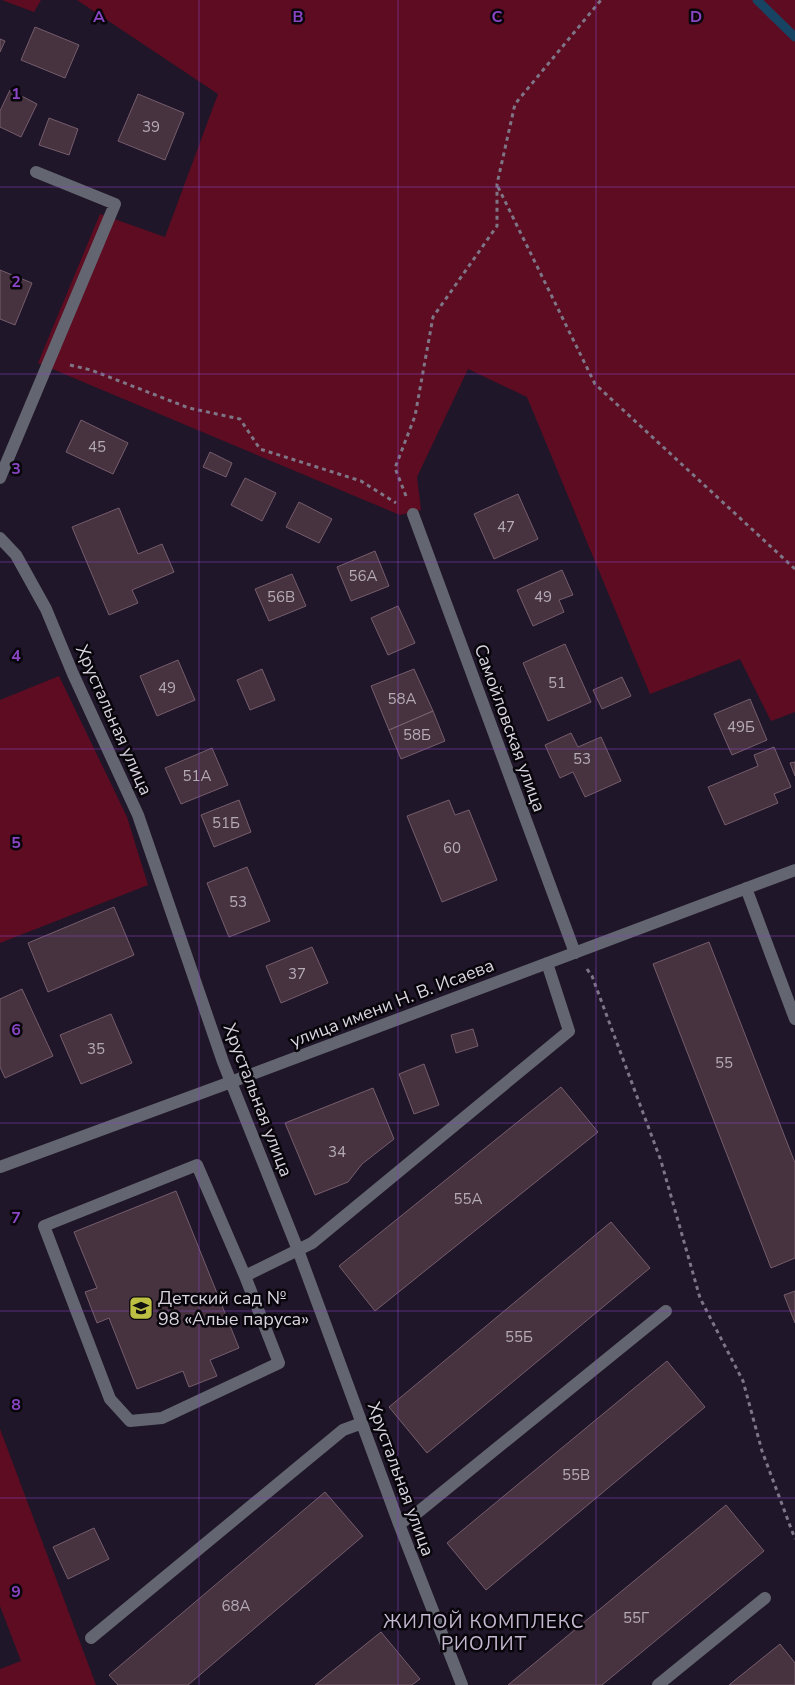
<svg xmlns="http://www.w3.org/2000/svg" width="795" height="1685" font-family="'Nunito Sans',sans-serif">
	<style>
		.green { fill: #5e0c21 }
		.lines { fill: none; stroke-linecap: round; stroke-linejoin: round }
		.stream { stroke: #184464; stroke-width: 9 }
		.building { fill: #47323f; stroke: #755d6c }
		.path { stroke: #7e7686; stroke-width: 3; stroke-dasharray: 4 4; stroke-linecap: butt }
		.minor { stroke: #636570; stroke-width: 12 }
		.grid { fill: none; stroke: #8945c4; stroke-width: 1; stroke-opacity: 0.55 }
		.labels { text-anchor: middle; stroke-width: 5; stroke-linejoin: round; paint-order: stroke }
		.number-label { font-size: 15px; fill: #b4abb7 }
		.street-label { font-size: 18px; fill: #d9d3df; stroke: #08050b }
		.poi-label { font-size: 18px; fill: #d9d3df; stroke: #08050b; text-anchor: start }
		.neighbourhood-label { font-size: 19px; letter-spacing: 1px; fill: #c6b9d2; stroke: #08050b }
		.grid-label { font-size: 16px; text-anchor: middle; font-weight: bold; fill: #8945c4; stroke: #08050b; stroke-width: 5; stroke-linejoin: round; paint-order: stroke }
	</style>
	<rect width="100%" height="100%" fill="#201629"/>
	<path class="green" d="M 2,0 L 41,0 L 34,12 Z
		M 77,0 L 795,0 L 795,712 L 771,721 L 740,659 L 650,694 L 527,397 L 468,369 L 417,477 L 421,510 L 400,515 L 38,363 L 100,214 L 165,237 L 218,94 Z
		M 59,676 L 127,817 L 148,885 L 0,943 L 0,700 Z
		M 0,1429 L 96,1685 L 0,1685 L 0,1669 L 21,1661 L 0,1606 Z"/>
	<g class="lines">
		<path class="stream" d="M 757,0 L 795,37"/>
	</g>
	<path class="building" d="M 35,27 L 79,45 L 65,78 L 21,60 Z
		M 0,39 L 5,41 L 0,52 Z
		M 10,90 L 37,104 L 21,137 L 0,127 L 0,111 Z
		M 138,94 L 184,113 L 165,160 L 118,141 Z
		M 49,118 L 78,129 L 69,155 L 39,145 Z
		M 0,270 L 32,283 L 15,325 L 0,319 Z
		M 81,420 L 128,443 L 113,474 L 66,452 Z
		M 210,452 L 232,463 L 226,477 L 203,467 Z
		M 245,478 L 276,493 L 262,521 L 231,505 Z
		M 518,494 L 538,539 L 494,559 L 474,514 Z
		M 299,502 L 332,519 L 319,543 L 286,527 Z
		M 119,508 L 138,554 L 162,544 L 174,572 L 132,590 L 138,603 L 109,615 L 72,527 Z
		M 375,551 L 389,586 L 351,601 L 337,567 Z
		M 562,570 L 573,595 L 559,600 L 564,612 L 533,626 L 517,590 Z
		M 292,574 L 306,606 L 269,621 L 255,589 Z
		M 398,606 L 415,643 L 388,655 L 371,618 Z
		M 565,644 L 591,702 L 548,721 L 523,663 Z
		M 178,660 L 195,700 L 157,716 L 140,676 Z
		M 262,669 L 275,700 L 250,710 L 237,680 Z
		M 414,669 L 433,711 L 389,730 L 371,686 Z
		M 622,677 L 631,696 L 602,709 L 593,690 Z
		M 750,699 L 767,740 L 732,755 L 714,714 Z
		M 433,711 L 445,741 L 401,759 L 389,730 Z
		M 571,733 L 578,747 L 601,737 L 621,781 L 585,797 L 573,772 L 560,778 L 545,745 Z
		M 774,747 L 791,787 L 774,794 L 778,803 L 725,825 L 708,787 L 758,766 L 754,755 Z
		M 212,748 L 228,785 L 181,804 L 165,768 Z
		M 795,762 L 795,776 L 790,763 Z
		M 239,800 L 251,832 L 214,847 L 201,815 Z
		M 449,800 L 455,815 L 469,810 L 497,880 L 442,902 L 407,816 Z
		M 247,867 L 270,921 L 229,937 L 207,883 Z
		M 114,907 L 134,955 L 48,992 L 28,943 Z
		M 709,942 L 795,1163 L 795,1258 L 771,1268 L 653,964 Z
		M 312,947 L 328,983 L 281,1003 L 266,966 Z
		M 22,989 L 53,1056 L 5,1078 L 0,1067 L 0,999 Z
		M 111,1014 L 132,1063 L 81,1084 L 60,1035 Z
		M 473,1029 L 478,1046 L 456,1053 L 451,1035 Z
		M 424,1064 L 439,1105 L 414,1114 L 399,1074 Z
		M 561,1087 L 598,1132 L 375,1311 L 339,1266 Z
		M 373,1088 L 394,1139 L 362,1164 L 348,1182 L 315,1195 L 285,1123 Z
		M 176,1191 L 239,1348 L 210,1360 L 217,1376 L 189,1387 L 183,1371 L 137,1389 L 109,1318 L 97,1323 L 85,1292 L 97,1288 L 74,1232 Z
		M 611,1222 L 650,1268 L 427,1453 L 389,1407 Z
		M 795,1291 L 795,1323 L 784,1295 Z
		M 667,1361 L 705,1407 L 486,1590 L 447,1543 Z
		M 325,1492 L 363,1536 L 188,1685 L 118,1685 L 109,1675 Z
		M 726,1505 L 764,1551 L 602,1685 L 508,1685 Z
		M 94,1528 L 109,1559 L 68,1579 L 53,1547 Z
		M 381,1632 L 420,1679 L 412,1685 L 315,1685 Z
		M 780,1644 L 795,1663 L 795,1685 L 729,1685 Z"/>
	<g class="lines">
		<path class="path" d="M 498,187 L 595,384 L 795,569
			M 70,365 L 91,370 L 189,408 L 240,419 L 260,449 L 361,481 L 396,503
			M 406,496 L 395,468 L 415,416 L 433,317 L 497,226 L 497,184 L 515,104 L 601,0
			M 587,969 L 592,976 L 661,1161 L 700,1298 L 743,1381 L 762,1451 L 795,1539"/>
		<path class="minor" d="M 0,478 L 115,204 L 36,172
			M 413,514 L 575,953
			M 0,538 L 16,555 L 46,609 L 73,674 L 138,815 L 223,1062 L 298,1250 L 399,1524 L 462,1685
			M 746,888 L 795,1019
			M 0,1167 L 231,1082 L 795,870
			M 245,1276 L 197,1165 L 44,1226 L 110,1399 L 130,1421 L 162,1418 L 279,1363 L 245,1276 L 312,1243 L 569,1031 L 547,963
			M 399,1524 L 417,1513 L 666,1311
			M 91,1638 L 343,1430 L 362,1423
			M 658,1685 L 765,1598"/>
	</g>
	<path class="grid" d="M 199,0 L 199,1685M 398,0 L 398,1685M 596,0 L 596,1685M 0,187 L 795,187M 0,374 L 795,374M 0,562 L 795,562M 0,749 L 795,749M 0,936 L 795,936M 0,1123 L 795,1123M 0,1311 L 795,1311M 0,1498 L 795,1498"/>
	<defs>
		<g id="school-square" transform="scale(1.25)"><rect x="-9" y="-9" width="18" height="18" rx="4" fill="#bdbf43" stroke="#08050b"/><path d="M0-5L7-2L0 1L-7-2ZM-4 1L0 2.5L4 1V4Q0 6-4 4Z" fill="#111"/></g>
	</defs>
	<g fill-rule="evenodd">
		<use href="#school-square" x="141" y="1308"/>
	</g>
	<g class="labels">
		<g class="number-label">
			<text x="151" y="132">39</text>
			<text x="97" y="452">45</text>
			<text x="506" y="532">47</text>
			<text x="363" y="581">56А</text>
			<text x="281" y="602">56В</text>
			<text x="543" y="602">49</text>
			<text x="557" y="688">51</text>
			<text x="167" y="693">49</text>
			<text x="402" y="704">58А</text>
			<text x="741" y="732">49Б</text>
			<text x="417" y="740">58Б</text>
			<text x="582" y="764">53</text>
			<text x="197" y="781">51А</text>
			<text x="226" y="828">51Б</text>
			<text x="452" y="853">60</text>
			<text x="238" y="907">53</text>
			<text x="297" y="979">37</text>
			<text x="96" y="1054">35</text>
			<text x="724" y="1068">55</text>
			<text x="337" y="1157">34</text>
			<text x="468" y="1204">55А</text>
			<text x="519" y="1342">55Б</text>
			<text x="576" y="1480">55В</text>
			<text x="236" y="1611">68А</text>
			<text x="636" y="1623">55Г</text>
		</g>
		<g class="street-label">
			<text transform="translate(114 720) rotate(66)" y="6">Хрустальная улица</text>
			<text transform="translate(510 728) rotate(70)" y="6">Самойловская улица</text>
			<text transform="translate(392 1003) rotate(-21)" y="6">улица имени Н. В. Исаева</text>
			<text transform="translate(258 1100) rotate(69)" y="6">Хрустальная улица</text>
			<text transform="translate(401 1479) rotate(70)" y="6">Хрустальная улица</text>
		</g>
		<g class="poi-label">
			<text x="158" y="1304">Детский сад №<tspan x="158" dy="21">98 «Алые паруса»</tspan></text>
		</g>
		<g class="neighbourhood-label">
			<text x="484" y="1628">ЖИЛОЙ КОМПЛЕКС<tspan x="484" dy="22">РИОЛИТ</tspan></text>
		</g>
	</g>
	<g class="grid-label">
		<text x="99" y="22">A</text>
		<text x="298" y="22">B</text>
		<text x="497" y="22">C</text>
		<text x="696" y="22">D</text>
		<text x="16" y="99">1</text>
		<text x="16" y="287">2</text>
		<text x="16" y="474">3</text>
		<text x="16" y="661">4</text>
		<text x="16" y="848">5</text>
		<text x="16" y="1035">6</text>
		<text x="16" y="1223">7</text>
		<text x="16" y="1410">8</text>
		<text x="16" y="1597">9</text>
	</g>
</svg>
